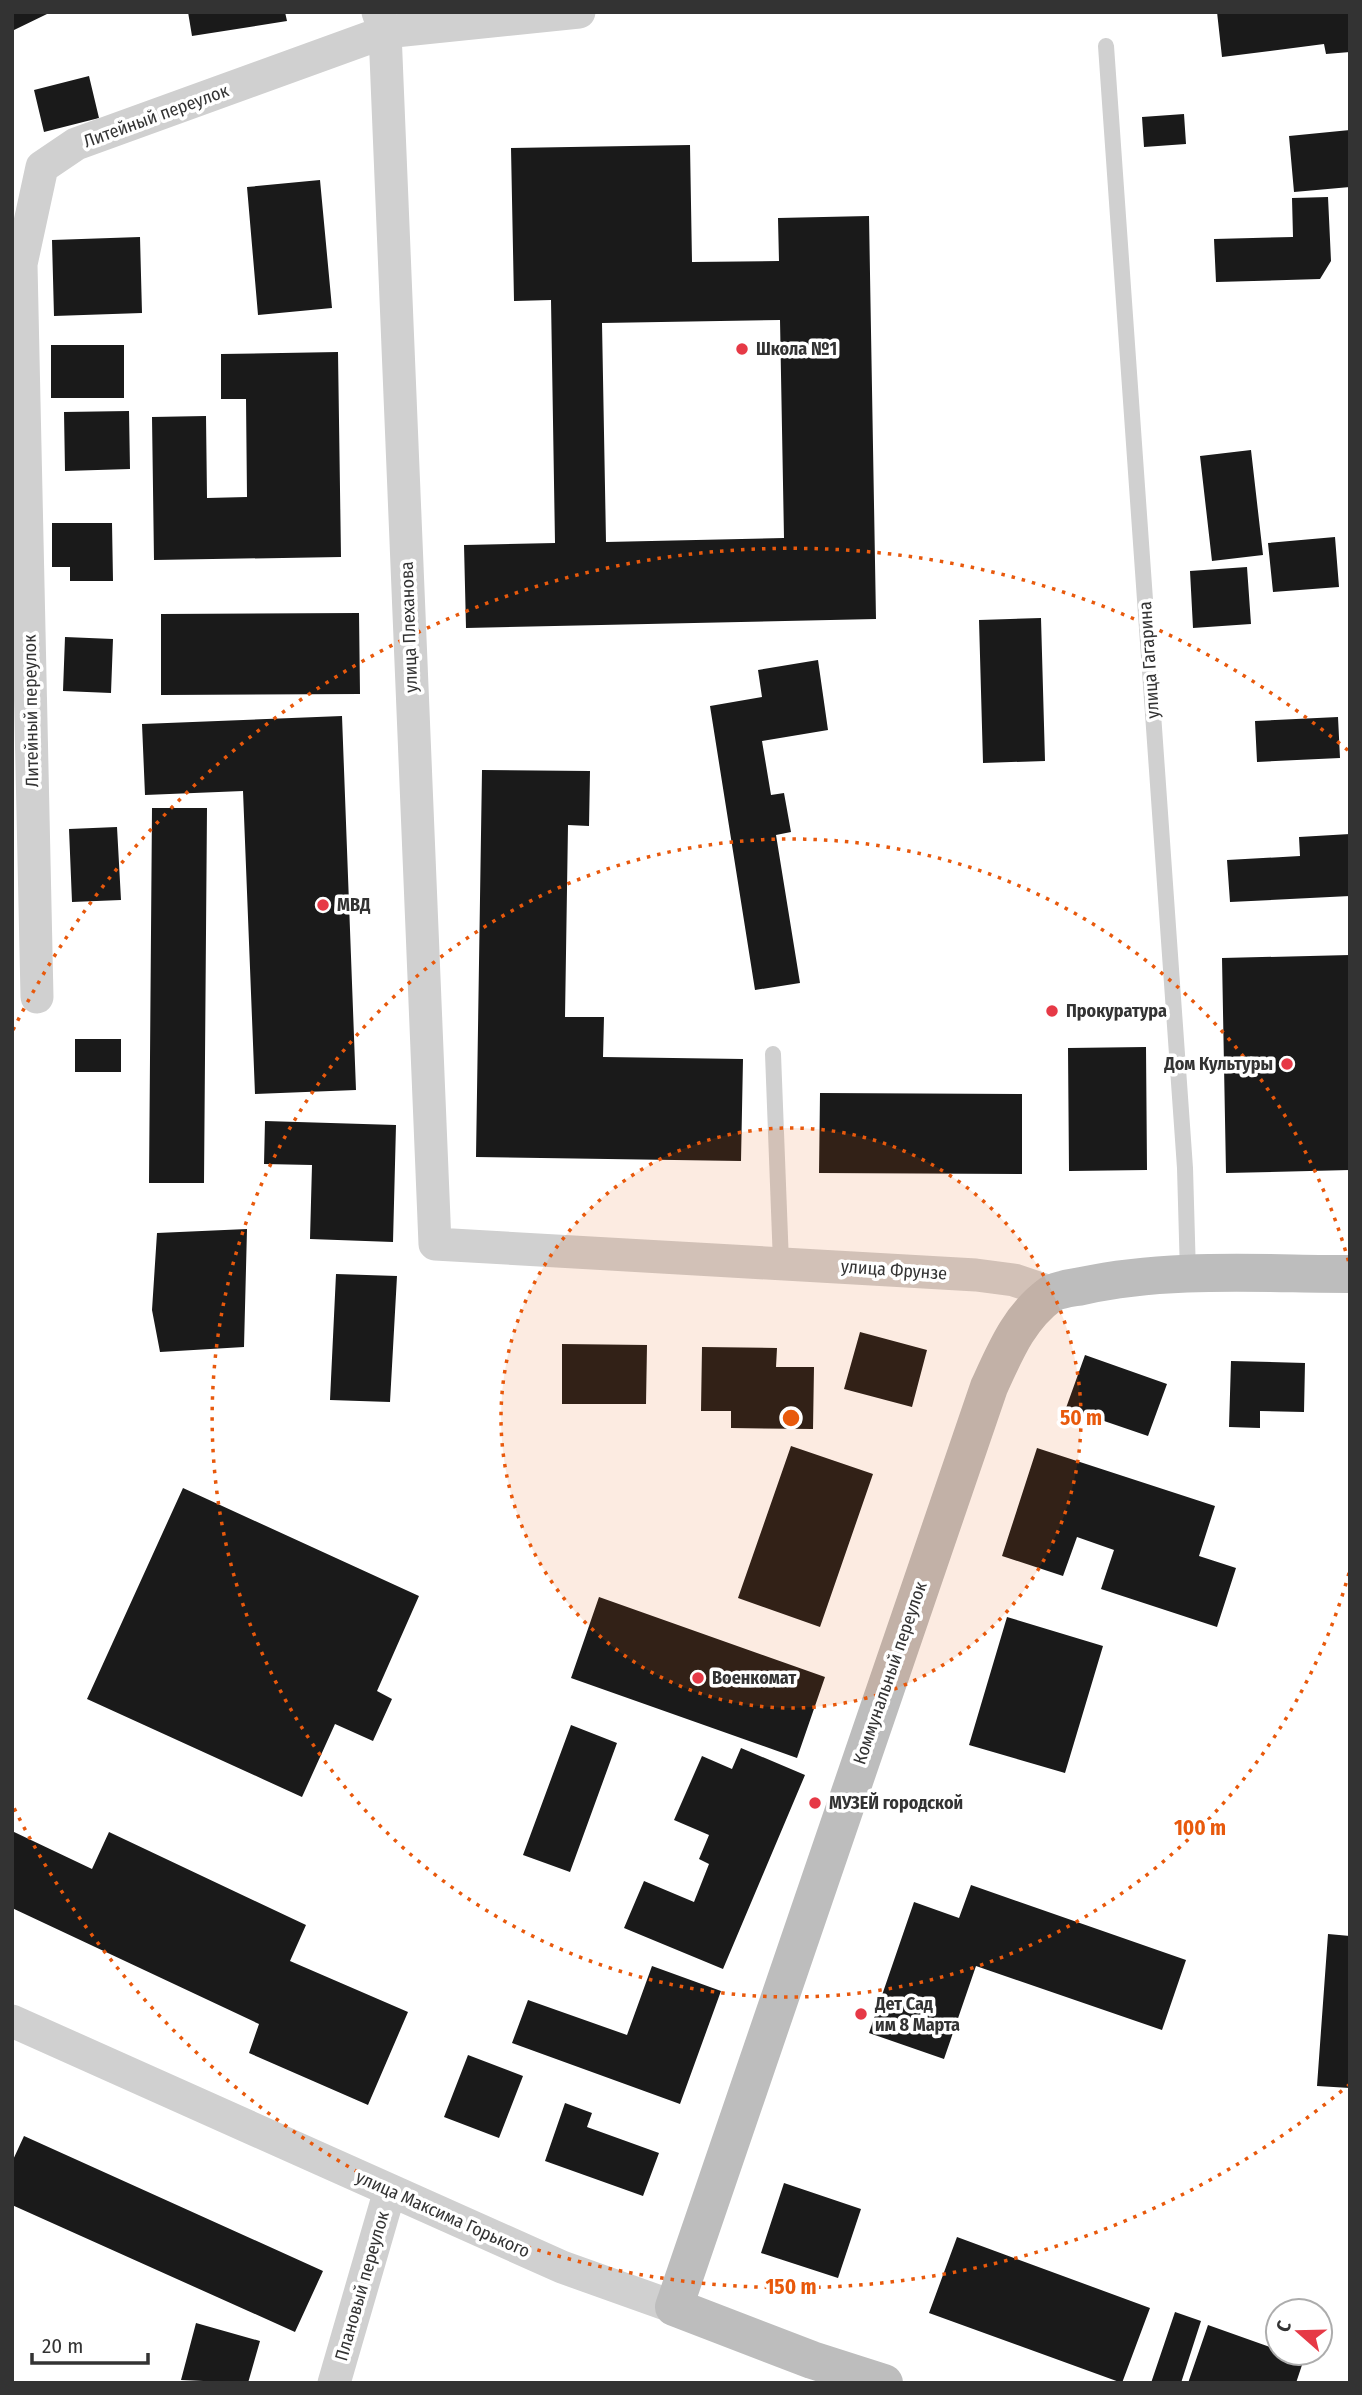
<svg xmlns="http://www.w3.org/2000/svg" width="1362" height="2395" font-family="'Fira Sans Condensed',sans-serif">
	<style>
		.building { fill: #1a1a1a; fill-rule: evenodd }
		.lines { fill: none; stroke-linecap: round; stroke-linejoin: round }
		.lane { stroke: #d0d0d0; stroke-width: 16 }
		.street { stroke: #d0d0d0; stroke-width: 33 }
		.secondary { stroke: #bdbdbd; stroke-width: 38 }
		.ring { fill: none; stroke: #e8590c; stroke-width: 3.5; stroke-dasharray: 3.5 7 }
		.poi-dot { fill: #e63946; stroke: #fff; stroke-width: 2.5 }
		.labels { text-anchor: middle; stroke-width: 7; stroke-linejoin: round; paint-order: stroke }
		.street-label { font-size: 18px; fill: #333; stroke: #fff }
		.poi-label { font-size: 18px; font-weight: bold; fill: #333; stroke: #fff; text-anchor: start }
		.centre { fill: #e8590c; stroke: #fff; stroke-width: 3.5 }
		.ring-label { font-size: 21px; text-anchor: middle; font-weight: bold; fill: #e8590c; stroke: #fff; stroke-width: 7; stroke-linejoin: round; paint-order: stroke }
	</style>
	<rect width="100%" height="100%" fill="#fff"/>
	<path class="building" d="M 12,12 L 46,12 L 47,14 L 12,31 Z
		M 188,12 L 285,12 L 287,21 L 192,36 Z
		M 1217,12 L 1350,12 L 1350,52 L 1326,54 L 1324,44 L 1222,57 Z
		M 89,76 L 99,118 L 44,132 L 34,90 Z
		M 1184,114 L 1186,144 L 1144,147 L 1142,117 Z
		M 1350,130 L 1350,187 L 1294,192 L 1289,136 Z
		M 690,145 L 692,262 L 779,261 L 778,218 L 869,216 L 876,619 L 466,628 L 464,545 L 555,543 L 551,300 L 514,301 L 511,148 ZM 780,320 L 784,538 L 606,542 L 602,323 Z
		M 320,180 L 332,308 L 258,315 L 247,187 Z
		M 1328,197 L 1331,261 L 1320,279 L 1216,282 L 1214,239 L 1293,237 L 1292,198 Z
		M 140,237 L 142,313 L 54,316 L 52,240 Z
		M 51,345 L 124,345 L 124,398 L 51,398 Z
		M 338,352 L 341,557 L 154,560 L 152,417 L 206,416 L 207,498 L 247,497 L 246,399 L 221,399 L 221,354 Z
		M 129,411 L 130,469 L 65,471 L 64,412 Z
		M 1251,450 L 1263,555 L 1212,561 L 1200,456 Z
		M 52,523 L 112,523 L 113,581 L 70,581 L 70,567 L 52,567 Z
		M 1335,537 L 1339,587 L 1273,592 L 1268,543 Z
		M 1247,567 L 1251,624 L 1193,628 L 1190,571 Z
		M 359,613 L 360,694 L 161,695 L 161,614 Z
		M 1041,618 L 1045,761 L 983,763 L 979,620 Z
		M 65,637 L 113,639 L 111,693 L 63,691 Z
		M 818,660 L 828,730 L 762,741 L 771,795 L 784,793 L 791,832 L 776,835 L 800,983 L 755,990 L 710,706 L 762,697 L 758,670 Z
		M 342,716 L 356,1090 L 255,1094 L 243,791 L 145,795 L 142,724 Z
		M 1338,717 L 1340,758 L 1257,762 L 1255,721 Z
		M 482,770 L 590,771 L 589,826 L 568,825 L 565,1017 L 604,1017 L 603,1057 L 743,1059 L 741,1161 L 476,1157 Z
		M 152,808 L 207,808 L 204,1183 L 149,1183 Z
		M 117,827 L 121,900 L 72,902 L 69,829 Z
		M 1350,834 L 1350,896 L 1230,902 L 1227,860 L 1300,856 L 1299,837 Z
		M 1350,955 L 1350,1170 L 1226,1173 L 1222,958 Z
		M 75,1039 L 121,1039 L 121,1072 L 75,1072 Z
		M 1146,1047 L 1147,1170 L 1069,1171 L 1068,1048 Z
		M 820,1093 L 1022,1094 L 1022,1174 L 819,1173 Z
		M 265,1121 L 396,1125 L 393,1242 L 310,1239 L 312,1165 L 264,1164 Z
		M 247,1229 L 244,1347 L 160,1352 L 152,1310 L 157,1233 Z
		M 336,1274 L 397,1276 L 390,1402 L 330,1400 Z
		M 860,1332 L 927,1350 L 912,1407 L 844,1389 Z
		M 562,1344 L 647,1345 L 646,1404 L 562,1404 Z
		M 702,1347 L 777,1348 L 776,1367 L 814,1367 L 813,1429 L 731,1428 L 731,1411 L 701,1411 Z
		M 1085,1355 L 1167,1384 L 1148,1436 L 1066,1408 Z
		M 1231,1361 L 1305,1363 L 1304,1412 L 1260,1411 L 1260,1428 L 1229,1427 Z
		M 791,1446 L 873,1474 L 820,1627 L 738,1598 Z
		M 1037,1448 L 1215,1506 L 1199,1556 L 1236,1568 L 1217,1627 L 1101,1589 L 1114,1550 L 1077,1537 L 1063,1576 L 1002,1556 Z
		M 183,1488 L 419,1596 L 377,1691 L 392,1699 L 373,1741 L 335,1724 L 302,1797 L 87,1699 Z
		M 599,1597 L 825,1677 L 797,1758 L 571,1678 Z
		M 1007,1617 L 1103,1646 L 1065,1773 L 969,1745 Z
		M 571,1725 L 617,1743 L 570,1872 L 523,1855 Z
		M 741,1748 L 805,1775 L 723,1969 L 624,1928 L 644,1881 L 694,1902 L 709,1864 L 699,1859 L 709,1835 L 674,1820 L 702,1756 L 732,1769 Z
		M 12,1831 L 92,1869 L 109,1832 L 306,1925 L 290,1961 L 408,2012 L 368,2105 L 249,2053 L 259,2024 L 12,1908 Z
		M 971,1885 L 1186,1960 L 1162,2030 L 976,1966 L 944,2059 L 869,2033 L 914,1902 L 959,1918 Z
		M 1328,1934 L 1350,1936 L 1350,2088 L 1317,2086 Z
		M 652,1966 L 721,1991 L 680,2104 L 512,2043 L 528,2000 L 627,2035 Z
		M 468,2055 L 523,2076 L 499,2138 L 444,2117 Z
		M 565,2103 L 592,2113 L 587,2127 L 659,2153 L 643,2196 L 545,2161 Z
		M 24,2136 L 323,2271 L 295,2332 L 12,2205 L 12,2162 Z
		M 784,2183 L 861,2209 L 838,2278 L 761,2253 Z
		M 957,2237 L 1150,2308 L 1122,2383 L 929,2313 Z
		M 1175,2312 L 1201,2321 L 1181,2383 L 1151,2383 Z
		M 196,2323 L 260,2341 L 248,2383 L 181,2380 Z
		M 1208,2325 L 1278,2350 L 1278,2353 L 1304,2359 L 1296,2383 L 1188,2383 Z"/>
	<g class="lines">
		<path class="lane" d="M 1106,46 L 1185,1168 L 1188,1274
			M 773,1054 L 781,1263"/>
		<path class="street" d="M 378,12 L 385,32 L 435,1244 L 976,1275 L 1014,1280 L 1053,1293
			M 37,997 L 21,264 L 42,167 L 76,144 L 385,32 L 579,12
			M 12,2021 L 562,2267 L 674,2307
			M 334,2383 L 390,2190"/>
		<path class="secondary" d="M 884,2383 L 812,2360 L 674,2307 L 989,1387 C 1005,1352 1019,1317 1051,1294 C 1059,1289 1072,1288 1082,1286 C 1169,1267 1261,1274 1350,1274"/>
	</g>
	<circle cx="791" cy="1418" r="290" fill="#e8590c" fill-opacity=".12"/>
	<g class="ring">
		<circle cx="791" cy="1418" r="290"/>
		<path d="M1349 1573A579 579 0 1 1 1349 1263"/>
		<path d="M1350 2084A869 869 0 0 1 13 1806M13 1030A869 869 0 0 1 1350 752"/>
	</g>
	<g class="poi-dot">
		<circle cx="742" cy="349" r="7"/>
		<circle cx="323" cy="905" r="7"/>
		<circle cx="1052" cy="1011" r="7"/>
		<circle cx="1287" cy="1064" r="7"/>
		<circle cx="698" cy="1678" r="7"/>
		<circle cx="815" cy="1803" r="7"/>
		<circle cx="861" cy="2014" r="7"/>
	</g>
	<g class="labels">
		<g class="street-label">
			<text transform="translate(156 116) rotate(-20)" y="6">Литейный переулок</text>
			<text transform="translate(409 627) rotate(-92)" y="6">улица Плеханова</text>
			<text transform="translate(1149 660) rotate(-94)" y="6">улица Гагарина</text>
			<text transform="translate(31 711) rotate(-91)" y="6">Литейный переулок</text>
			<text transform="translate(894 1270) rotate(4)" y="6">улица Фрунзе</text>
			<text transform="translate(890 1673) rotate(-71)" y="6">Коммунальный переулок</text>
			<text transform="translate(443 2214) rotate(24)" y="6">улица Максима Горького</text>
			<text transform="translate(362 2286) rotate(-74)" y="6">Плановый переулок</text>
		</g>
		<g class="poi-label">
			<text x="756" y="355">Школа №1</text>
			<text x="337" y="911">МВД</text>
			<text x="1066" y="1017">Прокуратура</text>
			<text x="1273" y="1070" text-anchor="end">Дом Культуры</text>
			<text x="712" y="1684">Военкомат</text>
			<text x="829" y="1809">МУЗЕЙ городской</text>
			<text x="875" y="2010">Дет Сад<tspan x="875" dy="21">им 8 Марта</tspan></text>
		</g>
	</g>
	<circle cx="791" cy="1418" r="10" class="centre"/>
	<g class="ring-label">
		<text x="1081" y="1425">50 m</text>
		<text x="1200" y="1835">100 m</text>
		<text x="791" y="2294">150 m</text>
	</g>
	<rect width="1362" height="2395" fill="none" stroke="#333333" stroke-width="28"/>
	<g transform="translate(1299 2332) rotate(290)"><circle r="33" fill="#ffffff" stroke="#adadad" stroke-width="2"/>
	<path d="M0-5L12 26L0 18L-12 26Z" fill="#e63946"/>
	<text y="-10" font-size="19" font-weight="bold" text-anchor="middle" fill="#333333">С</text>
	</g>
	<path d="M32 2353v10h116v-10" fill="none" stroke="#333333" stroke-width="3.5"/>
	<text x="42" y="2353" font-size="21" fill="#333333" stroke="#ffffff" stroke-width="5" paint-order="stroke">20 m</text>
</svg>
